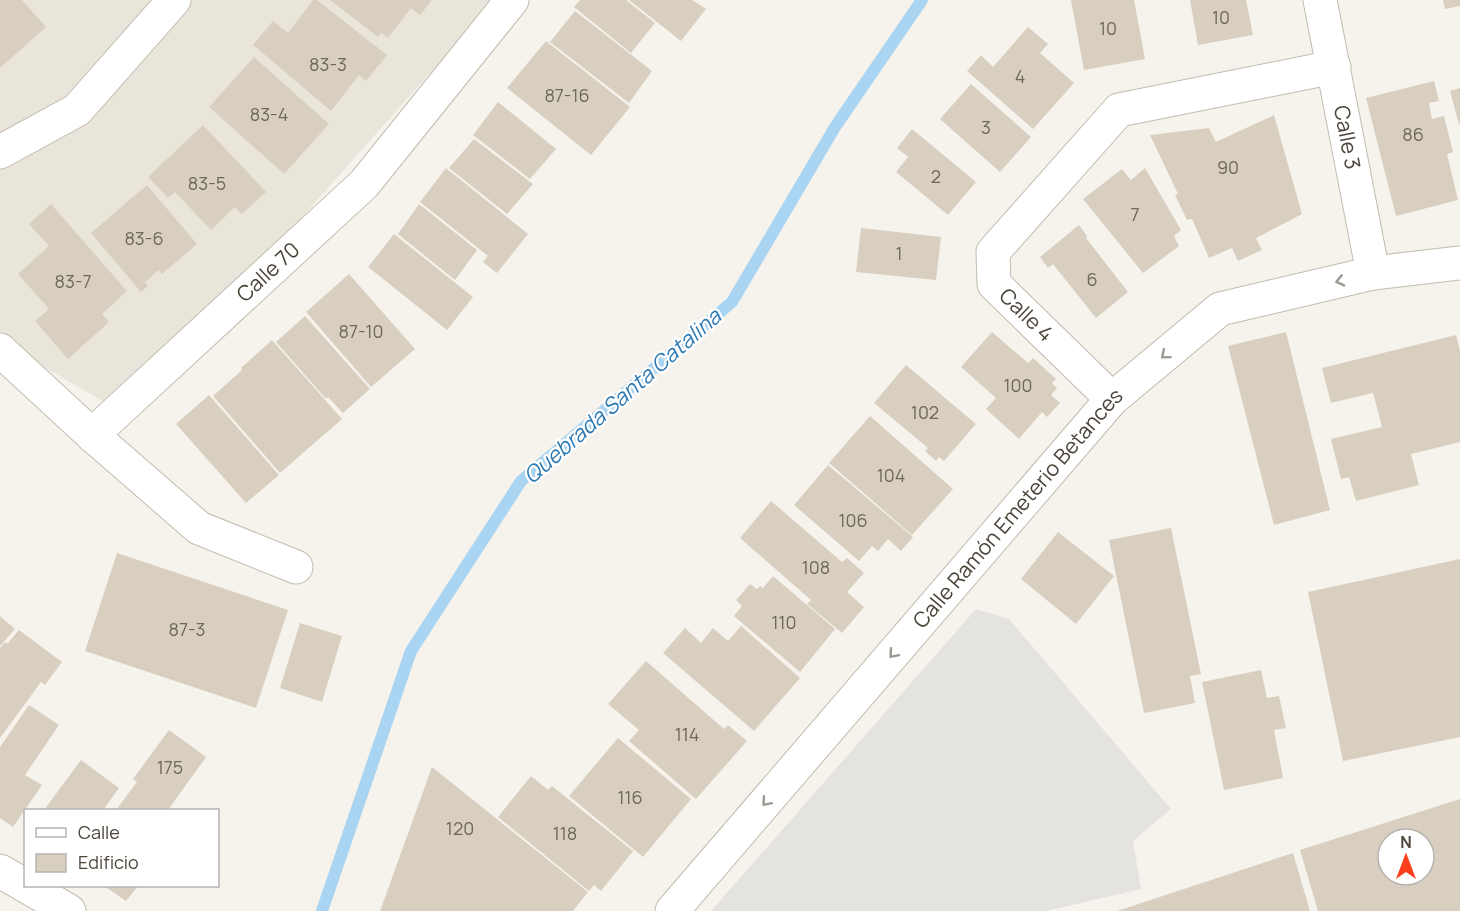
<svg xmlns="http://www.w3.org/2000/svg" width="1460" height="911" font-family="Manrope,sans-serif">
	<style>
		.residential { fill: #eae5da }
		.parking { fill: #e5e3e0 }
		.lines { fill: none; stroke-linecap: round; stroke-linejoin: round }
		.stream { stroke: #a9d4f2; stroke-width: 12 }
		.building { fill: #d8cfc1; fill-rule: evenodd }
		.minor-casing { stroke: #c2bbae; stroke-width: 35 }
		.minor { stroke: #fff; stroke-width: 33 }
		.oneway { stroke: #9c9892 }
		.labels { text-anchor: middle; stroke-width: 4.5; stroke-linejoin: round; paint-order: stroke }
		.number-label { font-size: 18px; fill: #6e675b }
		.street-label { font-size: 21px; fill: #4b4439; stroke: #fff }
		.water-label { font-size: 22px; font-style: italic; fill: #2e7ab2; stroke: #fff }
	</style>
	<rect width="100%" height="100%" fill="#f6f3ec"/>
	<path class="residential" d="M 0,0 L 495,0 L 126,415 L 0,341 Z"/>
	<path class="parking" d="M 976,609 L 1009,619 L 1171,809 L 1133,841 L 1141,889 L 1046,911 L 711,911 Z"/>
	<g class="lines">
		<path class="stream" d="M 322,911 L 411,651 L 521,481 L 732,302 L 835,127 L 922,0"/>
	</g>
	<path class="building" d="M 0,0 L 22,0 L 46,27 L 0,68 Z
		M 313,0 L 317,0 L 387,55 L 366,81 L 359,75 L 331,111 L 253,45 L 273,21 L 288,33 Z
		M 330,0 L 432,0 L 420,15 L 411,8 L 388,38 L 381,33 L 378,37 Z
		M 580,0 L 626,0 L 655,23 L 631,53 L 574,7 Z
		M 629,0 L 692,0 L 706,9 L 681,41 Z
		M 1071,0 L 1134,0 L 1145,59 L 1084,70 Z
		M 1190,0 L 1246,0 L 1253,35 L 1198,45 Z
		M 1443,0 L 1460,0 L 1460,6 L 1445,9 Z
		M 575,11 L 652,71 L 629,103 L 550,42 Z
		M 1028,27 L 1048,44 L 1040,53 L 1074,83 L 1033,129 L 967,71 L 981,55 L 993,67 Z
		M 546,41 L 630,107 L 591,155 L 507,88 Z
		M 254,57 L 329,124 L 284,174 L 209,107 Z
		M 1434,81 L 1439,101 L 1429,103 L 1432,119 L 1444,116 L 1453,152 L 1447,154 L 1458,200 L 1396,216 L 1366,98 Z
		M 971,84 L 1031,137 L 1000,172 L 940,119 Z
		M 1460,88 L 1460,124 L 1459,124 L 1450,91 Z
		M 498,102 L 556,149 L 530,179 L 473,135 Z
		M 1274,115 L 1302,214 L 1256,238 L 1262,250 L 1238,261 L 1232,248 L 1209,258 L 1192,219 L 1187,220 L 1175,195 L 1178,194 L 1150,135 L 1209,128 L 1216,142 Z
		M 203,125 L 266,192 L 242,214 L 235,207 L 211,230 L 175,192 L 168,198 L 148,177 Z
		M 912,129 L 976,182 L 948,215 L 896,172 L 908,157 L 897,148 Z
		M 474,139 L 533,184 L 507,214 L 449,168 Z
		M 446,168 L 528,234 L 497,273 L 483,262 L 488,256 L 420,202 Z
		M 1145,168 L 1181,230 L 1174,236 L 1179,246 L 1143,273 L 1083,199 L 1122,169 L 1131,180 Z
		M 147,185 L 197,244 L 162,274 L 159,270 L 145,282 L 148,286 L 141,292 L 91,233 Z
		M 51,204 L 127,291 L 102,314 L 109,322 L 68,359 L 35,321 L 49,309 L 18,274 L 49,246 L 29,224 Z
		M 419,204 L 477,250 L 455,280 L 398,234 Z
		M 1079,225 L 1087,236 L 1086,238 L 1128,292 L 1096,318 L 1053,264 L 1048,268 L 1040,257 Z
		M 861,228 L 941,237 L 936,280 L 856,272 Z
		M 394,234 L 473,297 L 447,330 L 368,267 Z
		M 349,274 L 415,349 L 371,387 L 306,312 Z
		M 305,316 L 370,389 L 343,413 L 328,397 L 326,399 L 276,342 Z
		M 992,332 L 1028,363 L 1033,358 L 1056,379 L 1052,383 L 1057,388 L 1051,395 L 1060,403 L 1047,417 L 1042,412 L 1019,439 L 986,409 L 996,398 L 961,367 Z
		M 1286,332 L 1330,510 L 1274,525 L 1228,346 Z
		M 1456,335 L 1460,351 L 1460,442 L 1411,454 L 1419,485 L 1356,501 L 1349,477 L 1341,479 L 1331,439 L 1382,427 L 1373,393 L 1331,403 L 1322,368 Z
		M 272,340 L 342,419 L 280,473 L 213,396 L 242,370 L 241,368 Z
		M 906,365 L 976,424 L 944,461 L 939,457 L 936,461 L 925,451 L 928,448 L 874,403 Z
		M 209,395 L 279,475 L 246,503 L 176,424 Z
		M 870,416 L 953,489 L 912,535 L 829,463 Z
		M 828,465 L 913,537 L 901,551 L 888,539 L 878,551 L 872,546 L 859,561 L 794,505 Z
		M 771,501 L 842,562 L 847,558 L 864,573 L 847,592 L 864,607 L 842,633 L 807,604 L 811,600 L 740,538 Z
		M 1171,528 L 1201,674 L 1190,676 L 1195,703 L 1144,713 L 1109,540 Z
		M 1058,532 L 1114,576 L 1076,624 L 1021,579 Z
		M 117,553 L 288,610 L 256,708 L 85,651 Z
		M 1460,559 L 1460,737 L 1343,761 L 1308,592 Z
		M 773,576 L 835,629 L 800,672 L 734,616 L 742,606 L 736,600 L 750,584 L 757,589 L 760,586 L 763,588 Z
		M 0,616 L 15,629 L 0,646 Z
		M 300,623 L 342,636 L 322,702 L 280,688 Z
		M 741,626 L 800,678 L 754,731 L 663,653 L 685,628 L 701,643 L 713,628 L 728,641 Z
		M 19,630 L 62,662 L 45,685 L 41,682 L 0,738 L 0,648 L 5,642 L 7,644 Z
		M 646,661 L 724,729 L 728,725 L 747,741 L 696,799 L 629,741 L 639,730 L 608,704 Z
		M 1261,670 L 1267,698 L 1279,696 L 1286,728 L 1274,730 L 1283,778 L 1224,790 L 1202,682 Z
		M 29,705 L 59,725 L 25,775 L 42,785 L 13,827 L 0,818 L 0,747 Z
		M 169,730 L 206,757 L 168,810 L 116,810 L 137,782 L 133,779 Z
		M 618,738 L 691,799 L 643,857 L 569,796 Z
		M 81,760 L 119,788 L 103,810 L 44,810 Z
		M 432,767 L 588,892 L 573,911 L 380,911 Z
		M 531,776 L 548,790 L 552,786 L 633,851 L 601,891 L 594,885 L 589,891 L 498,817 Z
		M 1460,799 L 1460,911 L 1318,911 L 1300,850 ZM 1388,839 L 1424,839 L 1424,875 L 1388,875 Z
		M 1293,853 L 1310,911 L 1117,911 Z
		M 104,886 L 138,886 L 126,901 Z"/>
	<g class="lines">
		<g class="minor-casing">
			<g id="minor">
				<path id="s1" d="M 1320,0 L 1373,273"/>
				<path d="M 0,152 L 77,110 L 174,0"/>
				<path d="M 0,350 L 92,435 L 199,528 L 296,567"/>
				<path d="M 1112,399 L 994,284 L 993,252 L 1119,110 L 1334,67"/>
				<path id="s2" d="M 92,435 L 364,184 L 512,0"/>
				<path d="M 0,871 L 69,911"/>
				<path id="s3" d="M 672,911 L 1112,399 L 1220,309 L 1373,273 L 1460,263"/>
			</g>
		</g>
		<use href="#minor" class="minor"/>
	</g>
	<defs><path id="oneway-chevron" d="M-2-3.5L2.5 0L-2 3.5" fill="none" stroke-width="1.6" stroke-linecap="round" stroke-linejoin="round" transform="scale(1.5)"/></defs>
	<g class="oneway">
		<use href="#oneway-chevron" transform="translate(1340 281) rotate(167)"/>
		<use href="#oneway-chevron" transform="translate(1165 355) rotate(140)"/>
		<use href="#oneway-chevron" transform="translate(893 654) rotate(131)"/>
		<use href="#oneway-chevron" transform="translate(766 802) rotate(131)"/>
	</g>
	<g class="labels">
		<g class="number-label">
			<text x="1221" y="24">10</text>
			<text x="1108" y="35">10</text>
			<text x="328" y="71">83-3</text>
			<text x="1020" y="83">4</text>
			<text x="567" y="102">87-16</text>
			<text x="269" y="121">83-4</text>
			<text x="986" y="134">3</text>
			<text x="1413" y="141">86</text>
			<text x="1228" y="174">90</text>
			<text x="936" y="183">2</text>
			<text x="207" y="190">83-5</text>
			<text x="1135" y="221">7</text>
			<text x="144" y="245">83-6</text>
			<text x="899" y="260">1</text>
			<text x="1092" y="286">6</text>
			<text x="73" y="288">83-7</text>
			<text x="361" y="338">87-10</text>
			<text x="1018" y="392">100</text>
			<text x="925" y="419">102</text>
			<text x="891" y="482">104</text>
			<text x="853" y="527">106</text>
			<text x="816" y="574">108</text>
			<text x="784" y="629">110</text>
			<text x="187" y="636">87-3</text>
			<text x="687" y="741">114</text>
			<text x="170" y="774">175</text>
			<text x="630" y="804">116</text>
			<text x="460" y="835">120</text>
			<text x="565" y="840">118</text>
		</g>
		<g class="street-label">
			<text dy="7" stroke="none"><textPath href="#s1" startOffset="140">Calle 3</textPath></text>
			<text dy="7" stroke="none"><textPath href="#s2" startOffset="240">Calle 70</textPath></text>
			<text transform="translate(1026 315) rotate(44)" y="7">Calle 4</text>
			<text dy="7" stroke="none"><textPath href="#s3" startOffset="531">Calle Ramón Emeterio Betances</textPath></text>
		</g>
		<g class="water-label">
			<text transform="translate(622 396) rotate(-41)" y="8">Quebrada Santa Catalina</text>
		</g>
	</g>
	<rect x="24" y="809" width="195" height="78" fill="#ffffff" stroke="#b7b4b0" stroke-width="1.5"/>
	<rect x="36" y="828" width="30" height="9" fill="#ffffff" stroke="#b7b4b0" stroke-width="1.5"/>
	<text x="78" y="839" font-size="18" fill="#4b4439">Calle</text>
	<rect x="36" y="854" width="30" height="18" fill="#d8cfc1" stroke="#b7b4b0" stroke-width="1.5"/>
	<text x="78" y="869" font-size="18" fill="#4b4439">Edificio</text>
	<g transform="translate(1406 857)"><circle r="28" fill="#ffffff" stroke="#b7b4b0" stroke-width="1.5"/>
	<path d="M0-4.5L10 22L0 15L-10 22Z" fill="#fc3f1d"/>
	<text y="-9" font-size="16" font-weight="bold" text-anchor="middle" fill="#4b4439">N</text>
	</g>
</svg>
